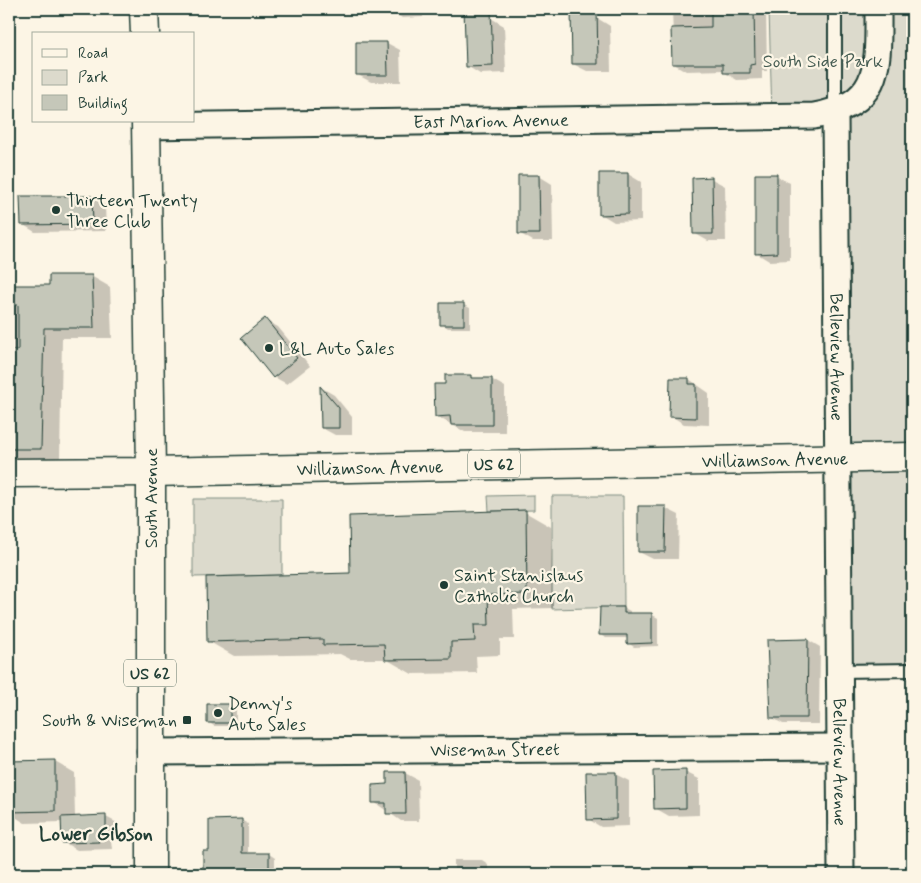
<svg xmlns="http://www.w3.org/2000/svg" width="921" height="883" font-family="Mynerve,sans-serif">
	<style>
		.green { fill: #dcdacc; stroke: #7e8c80 }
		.shadow { fill: #0003 }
		.building { fill: #c5c7b9; stroke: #1f3d34 }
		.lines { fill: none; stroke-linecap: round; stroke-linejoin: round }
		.lane-casing { stroke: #1f3d34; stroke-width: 16 }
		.street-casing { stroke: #1f3d34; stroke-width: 29 }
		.secondary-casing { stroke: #1f3d34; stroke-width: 31 }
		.primary-casing { stroke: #1f3d34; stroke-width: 31 }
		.lane { stroke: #fcf5e5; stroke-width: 12 }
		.street { stroke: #fcf5e5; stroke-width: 25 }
		.secondary { stroke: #fcf5e5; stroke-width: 28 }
		.primary { stroke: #fcf5e5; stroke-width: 28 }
		.poi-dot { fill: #1f3d34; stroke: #fcf5e5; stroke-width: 2 }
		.labels { text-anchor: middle; stroke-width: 4.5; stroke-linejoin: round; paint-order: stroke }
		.shield { fill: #fcf5e5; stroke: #617469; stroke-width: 1 }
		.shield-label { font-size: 16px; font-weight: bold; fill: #1f3d34 }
		.park-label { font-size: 18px; fill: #455c52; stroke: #fcf5e5 }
		.street-label { font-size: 18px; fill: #1f3d34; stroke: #fcf5e5 }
		.poi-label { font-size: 18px; fill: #1f3d34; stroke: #fcf5e5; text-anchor: start }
		.quarter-label { font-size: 20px; font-weight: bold; fill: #1f3d34; stroke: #fcf5e5 }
	</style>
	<rect width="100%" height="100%" fill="#fcf5e5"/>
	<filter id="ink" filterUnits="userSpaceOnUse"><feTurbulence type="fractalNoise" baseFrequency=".02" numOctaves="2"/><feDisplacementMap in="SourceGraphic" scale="10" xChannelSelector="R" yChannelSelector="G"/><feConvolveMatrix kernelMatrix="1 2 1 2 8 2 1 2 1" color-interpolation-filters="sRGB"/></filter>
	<g filter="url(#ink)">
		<path class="green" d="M 769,9 L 912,9 L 912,670 L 839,671 L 835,113 L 772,118 Z
			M 534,495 L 534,510 L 489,511 L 488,496 Z
			M 552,496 L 623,496 L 624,607 L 552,609 Z
			M 193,499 L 282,499 L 282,575 L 193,577 Z"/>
		<path class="shadow" d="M 396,9 L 484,9 L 484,12 L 423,12 L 423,17 L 402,18 L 396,14 Z
			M 553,9 L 587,9 L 587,12 L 560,13 Z
			M 672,9 L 766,9 L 767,71 L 762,71 L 762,79 L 737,80 L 725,73 L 725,70 L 686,71 L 674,64 Z
			M 491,18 L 504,26 L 506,73 L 480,74 L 467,66 Z
			M 597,18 L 610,26 L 611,71 L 587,71 L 573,64 Z
			M 387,43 L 400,50 L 401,82 L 371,82 L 358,75 Z
			M 628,174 L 641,182 L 641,221 L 614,222 L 601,214 Z
			M 519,176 L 539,176 L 552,184 L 553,241 L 533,241 L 519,233 Z
			M 776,176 L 790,183 L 790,260 L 769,261 L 756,253 Z
			M 712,179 L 725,186 L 726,241 L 708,241 L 694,233 Z
			M 92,197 L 105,205 L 106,231 L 35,232 L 22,224 Z
			M 91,276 L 110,287 L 112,338 L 62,338 L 60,459 L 9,459 L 9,286 L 50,286 Z
			M 464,305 L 470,308 L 470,328 L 448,328 L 442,324 Z
			M 265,320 L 278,327 L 310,366 L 287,384 L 274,377 Z
			M 470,376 L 476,380 L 491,379 L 505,387 L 505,432 L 465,432 L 436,416 L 446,385 Z
			M 671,379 L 689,379 L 709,393 L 709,425 L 684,424 L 671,416 Z
			M 322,388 L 334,395 L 352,417 L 352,435 L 335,435 L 322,428 Z
			M 665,508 L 679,515 L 678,559 L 653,559 L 639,552 Z
			M 525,512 L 551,527 L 553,608 L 513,609 L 514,639 L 500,639 L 500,655 L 476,656 L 477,673 L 412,674 L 386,659 L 350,659 L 340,654 L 234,656 L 208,641 L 351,575 Z
			M 624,608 L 630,611 L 630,614 L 651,614 L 658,618 L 658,646 L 634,647 L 628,643 L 628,638 L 606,638 L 600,635 Z
			M 808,640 L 820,647 L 819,724 L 783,724 L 771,717 L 768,641 Z
			M 230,705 L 236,709 L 236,726 L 214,726 L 208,722 Z
			M 9,762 L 55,762 L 74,773 L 75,817 L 106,817 L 119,824 L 119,840 L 111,841 L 112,849 L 77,850 L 63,842 L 62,822 L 25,823 L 9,813 Z
			M 685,772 L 699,779 L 699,815 L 669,816 L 655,808 Z
			M 405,773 L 418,780 L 419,821 L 401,821 L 374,802 L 388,786 Z
			M 615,774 L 629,781 L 629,826 L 601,827 L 588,819 Z
			M 241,820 L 248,824 L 248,854 L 269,854 L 275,858 L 275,874 L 204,874 L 204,853 L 211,853 Z
			M 454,860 L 482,860 L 488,864 L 488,874 L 454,874 Z"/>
		<path class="building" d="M 464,9 L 491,9 L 493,66 L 466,67 Z
			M 571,9 L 597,9 L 598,64 L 572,64 Z
			M 711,9 L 754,9 L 755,64 L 750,65 L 750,73 L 723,73 L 723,64 L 672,64 L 671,28 L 711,27 Z
			M 356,42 L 387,42 L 388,75 L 356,75 Z
			M 599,173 L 628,173 L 628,214 L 599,215 Z
			M 755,174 L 777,174 L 777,253 L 755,254 Z
			M 518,175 L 539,175 L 540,234 L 518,234 Z
			M 712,177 L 713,234 L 693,234 L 692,178 Z
			M 20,196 L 92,196 L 93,224 L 21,225 Z
			M 49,275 L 92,275 L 94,328 L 44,328 L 41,449 L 9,449 L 9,412 L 12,412 L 11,350 L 18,350 L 18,305 L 9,305 L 9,285 L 49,285 Z
			M 440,303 L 464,303 L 464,325 L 440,325 Z
			M 265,318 L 297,358 L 273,378 L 241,338 Z
			M 445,375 L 471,375 L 471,378 L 492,378 L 492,425 L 451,425 L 450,416 L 435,417 L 434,384 L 445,384 Z
			M 670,378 L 689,378 L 689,384 L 696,384 L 696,418 L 669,417 Z
			M 320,386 L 339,408 L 339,428 L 321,428 Z
			M 638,506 L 666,506 L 665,552 L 638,552 Z
			M 526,510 L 527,594 L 488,595 L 489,625 L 474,625 L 475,641 L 451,642 L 451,659 L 385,660 L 384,644 L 323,645 L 323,639 L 207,642 L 206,577 L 350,573 L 349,516 Z
			M 600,607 L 624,607 L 624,613 L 652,613 L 652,643 L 627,644 L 627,635 L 599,635 Z
			M 808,639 L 807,718 L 770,718 L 767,640 Z
			M 207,704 L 230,704 L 230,723 L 207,723 Z
			M 55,760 L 55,811 L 9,812 L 9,761 Z
			M 686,770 L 686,808 L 654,809 L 653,771 Z
			M 387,772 L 405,772 L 406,814 L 386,814 L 386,803 L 372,803 L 372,785 L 387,784 Z
			M 586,772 L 616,772 L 616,819 L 587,820 Z
			M 106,815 L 106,833 L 98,834 L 99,842 L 62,843 L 61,817 Z
			M 242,819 L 242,853 L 269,853 L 269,874 L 203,874 L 203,851 L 209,851 L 209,820 Z"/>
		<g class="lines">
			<g class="lane-casing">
				<path id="lane" d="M 835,113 L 835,9
					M 839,671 L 912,670"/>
			</g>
			<g class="street-casing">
				<g id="street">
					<path id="s1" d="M 835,113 L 841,874"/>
					<path id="s2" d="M 146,126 L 814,116 C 882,104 878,67 878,9"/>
					<path id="s3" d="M 150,752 L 840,747"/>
				</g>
			</g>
			<g class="secondary-casing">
				<path id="secondary" d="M 144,9 L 145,34
					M 9,473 L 151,472 L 146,121"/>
			</g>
			<g class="primary-casing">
				<g id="primary">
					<path id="s4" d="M 151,874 L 151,472 L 912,457"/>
				</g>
			</g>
			<use href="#lane" class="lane"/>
			<use href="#street" class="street"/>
			<use href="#secondary" class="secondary"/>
			<use href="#primary" class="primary"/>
		</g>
	</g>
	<g class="poi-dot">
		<circle cx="56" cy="210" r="5"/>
		<circle cx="269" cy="348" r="5"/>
		<circle cx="444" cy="585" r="5"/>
		<circle cx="218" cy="713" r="5"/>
		<rect x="182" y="715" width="10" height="10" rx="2.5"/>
	</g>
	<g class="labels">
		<g class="shield">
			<rect x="468" y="450.5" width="52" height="27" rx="4"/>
			<rect x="124" y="659.5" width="52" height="27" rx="4"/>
		</g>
		<g class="shield-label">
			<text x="494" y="470">US 62</text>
			<text x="150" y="679">US 62</text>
		</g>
		<g class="park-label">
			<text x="823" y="67">South Side Park</text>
		</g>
		<g class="street-label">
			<text dy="6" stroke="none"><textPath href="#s2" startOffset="345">East Marion Avenue</textPath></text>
			<text dy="6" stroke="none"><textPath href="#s1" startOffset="244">Belleview Avenue</textPath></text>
			<text dy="6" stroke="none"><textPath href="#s4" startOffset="1026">Williamson Avenue</textPath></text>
			<text dy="6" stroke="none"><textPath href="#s4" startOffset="621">Williamson Avenue</textPath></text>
			<text transform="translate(151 498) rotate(-90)" y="6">South Avenue</text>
			<text dy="6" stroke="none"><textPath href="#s3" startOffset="345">Wiseman Street</textPath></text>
			<text dy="6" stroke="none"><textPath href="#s1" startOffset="649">Belleview Avenue</textPath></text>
		</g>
		<g class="poi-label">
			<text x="66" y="206">Thirteen Twenty<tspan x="66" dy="21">Three Club</tspan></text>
			<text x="279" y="354">L&amp;L Auto Sales</text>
			<text x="454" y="581">Saint Stanislaus<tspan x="454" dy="21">Catholic Church</tspan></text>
			<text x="228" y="709">Denny's<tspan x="228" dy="21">Auto Sales</tspan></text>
			<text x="177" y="726" text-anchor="end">South &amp; Wiseman</text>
		</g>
		<g class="quarter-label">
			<text x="96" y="840">Lower Gibson</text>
		</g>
	</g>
	<rect width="921" height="883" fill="none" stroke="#fcf5e5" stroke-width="30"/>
	<rect x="15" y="15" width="891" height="853" fill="none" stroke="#1f3d34" stroke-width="2" filter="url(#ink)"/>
	<rect x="32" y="32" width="162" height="90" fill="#fcf5e5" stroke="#a4ab9e"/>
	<rect x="42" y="49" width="25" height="8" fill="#fcf5e5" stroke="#a4ab9e"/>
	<text x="78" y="58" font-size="15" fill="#1f3d34">Road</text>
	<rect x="42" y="70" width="25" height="15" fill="#dcdacc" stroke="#a4ab9e"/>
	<text x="78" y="82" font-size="15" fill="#1f3d34">Park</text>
	<rect x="42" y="95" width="25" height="15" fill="#c5c7b9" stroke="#a4ab9e"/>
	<text x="78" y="108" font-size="15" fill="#1f3d34">Building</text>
</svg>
